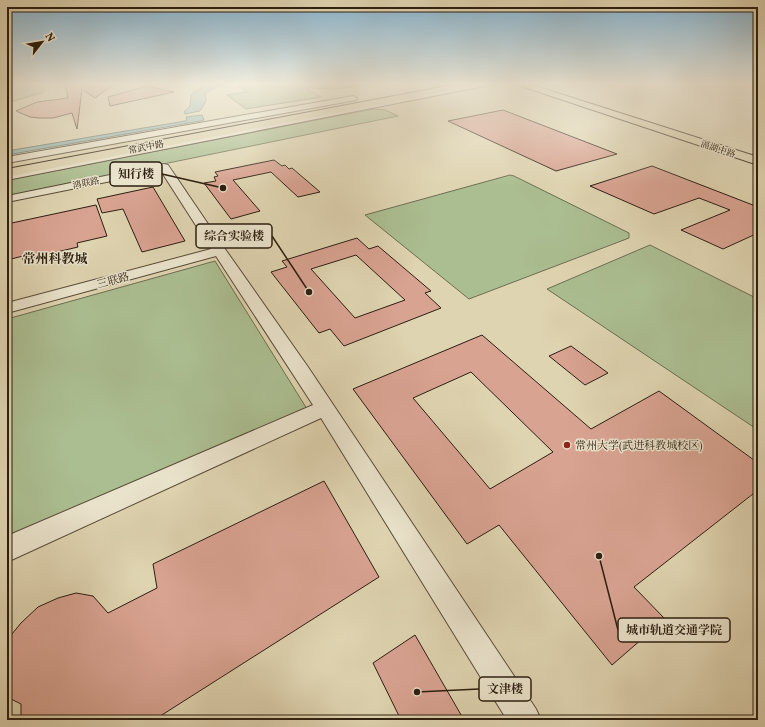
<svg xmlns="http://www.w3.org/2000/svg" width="765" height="727" font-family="Vollkorn,'Noto Serif SC',serif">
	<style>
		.green { fill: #abbe91; stroke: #6c6e50 }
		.water { fill: #94b7b0; stroke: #6a7a70 }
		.building { fill: #d9a392; stroke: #2c1e0f; fill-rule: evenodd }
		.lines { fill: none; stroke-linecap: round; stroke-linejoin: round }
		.minor-casing { stroke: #594c38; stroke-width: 2 }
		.major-casing { stroke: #2c1e0f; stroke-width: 2 }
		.minor { fill: #eae3cc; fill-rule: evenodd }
		.major { fill: #dfd4b1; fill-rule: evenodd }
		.poi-dot { fill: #8f2418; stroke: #eae3cc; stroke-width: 1.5 }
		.labels { text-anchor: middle; stroke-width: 3; stroke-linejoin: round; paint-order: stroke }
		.far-street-label { font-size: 9px; fill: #2c1e0f; stroke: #eae3cc }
		.street-label { font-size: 11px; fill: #2c1e0f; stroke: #eae3cc }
		.poi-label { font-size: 11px; fill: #2c1e0f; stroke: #eae3cc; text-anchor: start }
		.far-district-label { font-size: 13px; font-weight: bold; fill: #2c1e0f; stroke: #eae3cc }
		.leader { fill: none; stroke: #2c1e0f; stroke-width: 1.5 }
		.callout-dot { fill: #2c1e0f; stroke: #eae3cc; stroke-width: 1.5 }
		.callout { fill: #eae3cc; stroke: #2c1e0f; stroke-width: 1.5 }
		.callout-label { font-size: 12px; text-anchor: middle; font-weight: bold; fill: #2c1e0f }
	</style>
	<rect width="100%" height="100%" fill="#dfd4b1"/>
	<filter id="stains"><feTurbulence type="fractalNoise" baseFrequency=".005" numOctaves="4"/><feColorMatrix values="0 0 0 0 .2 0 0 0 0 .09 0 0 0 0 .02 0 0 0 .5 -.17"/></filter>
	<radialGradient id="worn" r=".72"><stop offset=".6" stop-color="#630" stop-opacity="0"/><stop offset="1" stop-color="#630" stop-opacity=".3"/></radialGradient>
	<path class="green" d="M 7,84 L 41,84 L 44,92 L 7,103 Z
		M 247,84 L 369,84 L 335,89 L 305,88 L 321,97 L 246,109 L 227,95 L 247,92 L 238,86 Z
		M 373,109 L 385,110 L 398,116 L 7,196 L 7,180 Z
		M 510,175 L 514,176 L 629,233 L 629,238 L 469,299 L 365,215 Z
		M 650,245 L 758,299 L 758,430 L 547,289 Z
		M 215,261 L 307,409 L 7,541 L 7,319 Z"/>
	<path class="water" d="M 209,84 L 224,84 L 205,93 L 206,101 L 200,111 L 185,114 L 184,112 L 190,106 L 191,96 L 194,92 Z
		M 202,115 L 204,120 L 200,121 L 7,155 L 7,151 L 185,121 L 187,120 L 186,117 Z"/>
	<path class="building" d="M 65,84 L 114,84 L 95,98 L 82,89 L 77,129 L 72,113 L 53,118 L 39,118 L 30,117 L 16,111 L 37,102 L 68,98 Z
		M 147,86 L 174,92 L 110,106 L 108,97 Z
		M 503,110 L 617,154 L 556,171 L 448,121 Z
		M 274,160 L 282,166 L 285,165 L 289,169 L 292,168 L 320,192 L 298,197 L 271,172 L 233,180 L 260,211 L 231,219 L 204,183 L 216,181 L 214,177 L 218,176 L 215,172 Z
		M 652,166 L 758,207 L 758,233 L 723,249 L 681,230 L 730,210 L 699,198 L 654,214 L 590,186 Z
		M 153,187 L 185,241 L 142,252 L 123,209 L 102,213 L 97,199 Z
		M 96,205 L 107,236 L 77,243 L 78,247 L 23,260 L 23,256 L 7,260 L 7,224 Z
		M 357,238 L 369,249 L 378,246 L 431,291 L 425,293 L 441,308 L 344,346 L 330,329 L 319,333 L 271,272 L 287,267 L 282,261 ZM 356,255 L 405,300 L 355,318 L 311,269 Z
		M 482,335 L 591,429 L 659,391 L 758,463 L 758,490 L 634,587 L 665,619 L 612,665 L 499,525 L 467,544 L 353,389 ZM 471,372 L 553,452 L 490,489 L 413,398 Z
		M 571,346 L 608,373 L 585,385 L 549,356 Z
		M 324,481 L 379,577 L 154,720 L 21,720 L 21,704 L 7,697 L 7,640 L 21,623 L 38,607 L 58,598 L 76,593 L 93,596 L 108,613 L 157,588 L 153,564 Z
		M 415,635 L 464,720 L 401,720 L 373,663 Z"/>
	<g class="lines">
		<g class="minor-casing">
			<path id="minor" d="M 479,84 L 494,84 L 7,180 L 7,174 Z
				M 353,96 L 357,98 L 356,100 L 7,163 L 7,157 Z
				M 164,164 L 168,165 L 225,249 L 308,367 L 536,709 L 541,720 L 507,720 L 321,418 L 7,562 L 7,536 L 313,405 L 216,256 L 7,313 L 7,303 L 211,249 L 161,171 L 7,202 L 7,196 Z"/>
		</g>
		<g class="major-casing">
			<path id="major" d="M 458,84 L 477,84 L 473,86 L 7,177 L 7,169 Z
				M 515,84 L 529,84 L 758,157 L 758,165 Z"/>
		</g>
		<use href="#minor" class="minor"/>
		<use href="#major" class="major"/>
	</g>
	<linearGradient id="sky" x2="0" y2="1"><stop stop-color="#86b5d2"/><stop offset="0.45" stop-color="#f1ecdc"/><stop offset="1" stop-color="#f1ecdc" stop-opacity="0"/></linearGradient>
	<rect width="765" height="186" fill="url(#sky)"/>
	<circle class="poi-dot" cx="567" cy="445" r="4"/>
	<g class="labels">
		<g class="far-street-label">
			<text transform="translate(146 147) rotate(-11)" y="3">常武中路</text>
			<text transform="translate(718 149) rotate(18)" y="3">滆湖中路</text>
			<text transform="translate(86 183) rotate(-11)" y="3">鸿联路</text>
		</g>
		<g class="street-label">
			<text transform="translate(113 280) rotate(-15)" y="4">三联路</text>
		</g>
		<g class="poi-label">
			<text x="575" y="449">常州大学(武进科教城校区)</text>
		</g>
		<g class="far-district-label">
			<text x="55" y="263">常州科教城</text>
		</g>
	</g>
	<path class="leader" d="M223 188L162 174M309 292L272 236M599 556L618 630M417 692L479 689"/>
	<g class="callout-dot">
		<circle cx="223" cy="188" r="4"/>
		<circle cx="309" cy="292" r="4"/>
		<circle cx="599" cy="556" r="4"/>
		<circle cx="417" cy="692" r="4"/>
	</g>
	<g class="callout">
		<rect x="110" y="162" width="52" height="24" rx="4"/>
		<rect x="196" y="224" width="76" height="24" rx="4"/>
		<rect x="618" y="618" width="112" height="24" rx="4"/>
		<rect x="479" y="677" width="52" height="24" rx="4"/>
	</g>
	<g class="callout-label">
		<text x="136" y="178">知行楼</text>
		<text x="234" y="240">综合实验楼</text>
		<text x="674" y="634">城市轨道交通学院</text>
		<text x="505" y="693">文津楼</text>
	</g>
	<rect width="765" height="727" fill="none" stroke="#dfd4b1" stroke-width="24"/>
	<rect x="8" y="8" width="749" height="711" fill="none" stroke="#2c1e0f" stroke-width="2"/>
	<rect x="12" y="12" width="741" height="703" fill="none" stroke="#2c1e0f"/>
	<g transform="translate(42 42) rotate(59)" stroke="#eae3cc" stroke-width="3" paint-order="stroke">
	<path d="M0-3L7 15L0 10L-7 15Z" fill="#2c1e0f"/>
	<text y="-6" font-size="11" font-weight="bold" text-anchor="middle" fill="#2c1e0f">N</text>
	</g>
	<rect width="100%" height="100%" filter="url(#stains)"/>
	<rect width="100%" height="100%" fill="url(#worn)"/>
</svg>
